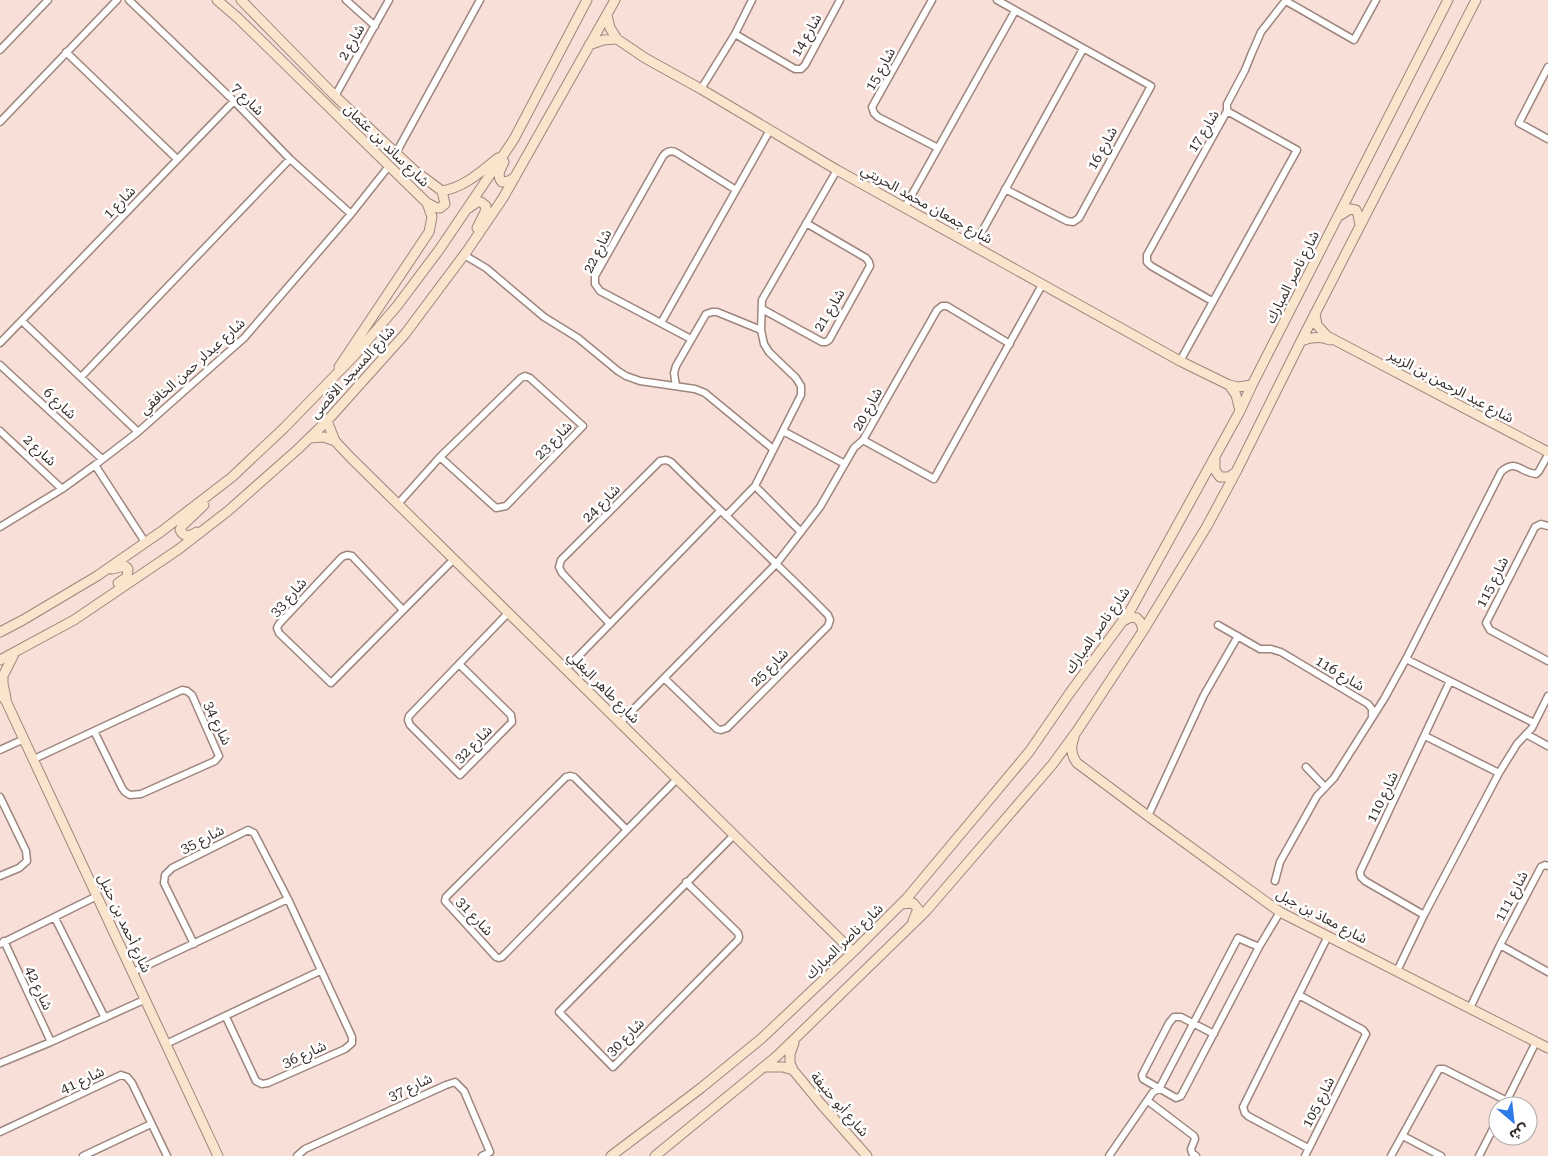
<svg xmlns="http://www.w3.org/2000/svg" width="1548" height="1156" font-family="'Roboto Serif','Noto Sans Arabic',serif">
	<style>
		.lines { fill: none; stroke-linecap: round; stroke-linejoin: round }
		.street-casing { stroke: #9d867e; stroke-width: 9 }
		.secondary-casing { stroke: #9d867e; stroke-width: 11 }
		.street { stroke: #fff; stroke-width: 6 }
		.secondary { stroke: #f9e4cc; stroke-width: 9 }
		.labels { text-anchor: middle; stroke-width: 5; stroke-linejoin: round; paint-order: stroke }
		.street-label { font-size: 14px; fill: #362d2a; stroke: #fff }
	</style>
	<rect width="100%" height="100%" fill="#f8dfd7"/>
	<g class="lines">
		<g class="street-casing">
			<path id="street" d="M 129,0 L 234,101 L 290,159 L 351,214
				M 346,0 L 375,26
				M 932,0 L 872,107 L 874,113 L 878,117 L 938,148
				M 997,0 L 1151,86 L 1079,218 L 1073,222 L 1067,221 L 1005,189
				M 1286,1 L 1354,40 L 1376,0
				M 735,34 L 795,69 L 801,69 L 805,65 L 840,0
				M 0,50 L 48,0
				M 66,52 L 177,159
				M 1548,67 L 1519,123 L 1548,139
				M 701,89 L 735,34 L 752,0
				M 335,96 L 389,0
				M 0,122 L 117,0
				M 396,153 L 480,0
				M 905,207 L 1015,11
				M 974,246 L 1083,49
				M 464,255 L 486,268 L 544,317 L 578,338 L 618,371 L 626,376 L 640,381 L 695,389 L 705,393 L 773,449
				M 1212,301 L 1151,266 L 1147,262 L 1147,255 L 1227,111 L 1227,104 L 1245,70 L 1251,55 L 1261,32 L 1286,0
				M 762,309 L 822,342 L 826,342 L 829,340 L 870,266 L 869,262 L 866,258 L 806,223
				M 22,321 L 138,432
				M 661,323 L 770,130
				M 691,339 L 600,291 L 595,284 L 595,276 L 663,156 C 667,151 672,150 677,153 L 736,190
				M 0,343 L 234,101
				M 1180,361 L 1297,150 L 1227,111
				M 0,365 L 102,459
				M 81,377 L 290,159
				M 676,386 L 674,373 L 676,366 L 706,314 L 712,312 L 717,312 L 761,330
				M 0,431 L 62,489
				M 783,431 L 845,464
				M 863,440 L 934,479 L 1042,285
				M 95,465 L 145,542
				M 755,486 L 801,532
				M 398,504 L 440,457 L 521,378 L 525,376 L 530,378 L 583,426 L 506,506 L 496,508 L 440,457
				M 726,516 L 755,486 L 801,395 L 801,386 L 796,378 L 769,352 L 764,344 L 761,330 L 762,300 L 837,170
				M 1548,526 L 1541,524 L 1535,527 L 1486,623 L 1490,630 L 1548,661
				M 0,527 L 62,489 L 95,465 L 138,432 L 244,338 L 351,214 L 389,166
				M 403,610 L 352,556 L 347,555 L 342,557 L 279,624 L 277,628 L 279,633 L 331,683 L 454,559
				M 610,624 L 562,573 L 559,567 L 561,560 L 660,461 L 666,460 L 671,462 C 723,514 777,563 828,615 L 830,620 L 828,626 L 727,728 L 721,730 L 717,729 L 664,678
				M 1218,625 L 1260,649 L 1271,649 L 1281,652 L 1368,704 L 1372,709 L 1372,716
				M 1406,659 L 1534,723
				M 459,664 L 511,715 L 512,722 L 460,775 L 410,725 L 408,720 L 409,716 L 508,613
				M 566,669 L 720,511
				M 620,723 L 777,563 L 820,507 L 854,448 L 863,440 L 937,310 L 942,306 L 947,306 L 1010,344
				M 1526,734 L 1548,746
				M 1425,736 L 1499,773
				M 0,750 L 24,739
				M 34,759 L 182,690 L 187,691 L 192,695 L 219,756 L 215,761 L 141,794 L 130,795 L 125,792 L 122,788 L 94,731
				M 1306,767 L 1325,787
				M 0,797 L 26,851 L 27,861 L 19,868 L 0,876
				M 1148,816 L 1204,695 L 1238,636
				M 627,830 L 574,777 L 570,776 L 566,777 L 446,897 L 445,901 L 496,957 L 499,958 L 502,957 L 677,779
				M 1275,881 L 1280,862 L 1317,796 L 1334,778 L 1384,699 L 1406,659 L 1501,472 C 1516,458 1521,473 1536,474 L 1539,471 L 1548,455
				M 686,882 L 738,933 L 739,937 L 738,940 L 613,1067 L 559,1012 L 734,835
				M 1424,915 L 1365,881 L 1361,877 L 1360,872 L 1450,681
				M 55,918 L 105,1018
				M 4,941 L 51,1042
				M 0,944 L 97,896
				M 194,944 L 164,883 L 165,875 L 172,868 L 248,830 L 254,833 L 288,899 L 352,1037 L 352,1043 L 345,1049 L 268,1083 L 262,1084 L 256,1081 L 226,1017
				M 1500,945 L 1548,972
				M 1397,971 L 1424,915 L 1499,773 L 1517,744 L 1532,728 L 1548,696
				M 133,972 L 288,899
				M 1299,995 L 1363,1030 L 1366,1034 L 1305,1156
				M 1470,1008 L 1500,945 L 1541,867 L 1545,865 L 1548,866
				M 1214,1034 L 1181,1017 L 1174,1017 L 1169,1023 L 1142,1075 L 1143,1079 L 1176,1098 L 1181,1096 L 1259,947 L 1280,912
				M 166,1044 L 320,971
				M 0,1063 L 51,1042 L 146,999
				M 1148,1101 L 1194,1136 L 1195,1139 L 1191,1149 L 1192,1153 L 1196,1156
				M 1504,1106 L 1536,1042
				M 0,1132 L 121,1075 L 127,1077 L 132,1083 L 167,1156
				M 1403,1136 L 1441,1156
				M 1308,1148 L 1248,1116 L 1245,1113 L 1243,1107 L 1328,936
				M 83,1156 L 151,1124
				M 297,1156 L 305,1149 L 446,1085 L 455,1082 L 464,1091 L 490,1152 L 482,1156
				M 1109,1156 L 1153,1092 L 1159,1089 L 1238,938 L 1259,947
				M 1391,1156 L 1439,1069 L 1444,1069 L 1507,1101
				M 1479,1156 L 1498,1119"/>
		</g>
		<g class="secondary-casing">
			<path id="secondary" d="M 217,0 L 238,18 L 427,203 L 432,217 L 429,232 L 339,367
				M 241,0 L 335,96 L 415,171 L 442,191 C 465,187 480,172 498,158
				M 607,15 L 610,28 L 617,39 L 645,58 L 701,89 L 837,170 L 1180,361 L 1229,385 L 1238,387 L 1252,385
				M 589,45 L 603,40 L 617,39
				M 504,162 C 501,168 496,176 502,182 L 509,181 L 515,177
				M 427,203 L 437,208 L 440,208 L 445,204 L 442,191
				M 469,208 L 477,202 L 481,202 L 486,206 L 485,212 L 477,228
				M 1339,216 L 1350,209 L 1356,210 L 1358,215 L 1360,225
				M 1315,313 L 1317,325 L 1327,336 L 1548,452
				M 1301,341 C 1311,337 1320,336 1330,340
				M 1229,385 L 1236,395 L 1240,411
				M 327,421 L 335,441 L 351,458 L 853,952
				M 310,438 L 324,437 L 335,441
				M 1215,460 L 1215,470 L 1220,477 L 1229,477 L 1236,472
				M 197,532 C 190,536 184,538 180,530 L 182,526 L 204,505
				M 112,569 L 125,566 L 128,569 L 127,577 L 118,583
				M 1123,621 L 1131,617 L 1137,618 L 1141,623 L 1143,631
				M 0,632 L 23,620 L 97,576 L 162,531 L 232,477 L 284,428 L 354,356 L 397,306 L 439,250 L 506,151 L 514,139 L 587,0
				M 0,660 L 74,620 L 179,549 L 228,511 L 298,449 L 327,421 L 405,334 L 467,251 L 503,198 L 615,0
				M 0,693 L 6,701 L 218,1156
				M 6,698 L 3,684 L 3,676 L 15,652
				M 1074,738 C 1070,747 1071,755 1077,763 L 1148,816 L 1280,912 L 1548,1048
				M 901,904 L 913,903 L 918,909 L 913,921
				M 794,1043 L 790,1054 L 790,1063 L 793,1070 L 821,1104 L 867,1156
				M 765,1067 L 783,1067 L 793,1070
				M 611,1156 L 701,1088 L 762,1038 L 853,952 L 907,898 L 1029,752 L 1069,694 L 1130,611 L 1240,411 L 1252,385 L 1448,0
				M 655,1156 L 777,1056 L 926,911 L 1052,765 L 1077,731 L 1143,631 L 1207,526 L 1236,472 L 1301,341 L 1476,0"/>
		</g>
		<use href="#street" class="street"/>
		<use href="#secondary" class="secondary"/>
	</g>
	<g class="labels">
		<g class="street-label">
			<text transform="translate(806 35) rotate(-60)" y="5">شارع 14</text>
			<text transform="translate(351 42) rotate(-60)" y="5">شارع 2</text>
			<text transform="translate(880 69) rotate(-61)" y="5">شارع 15</text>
			<text transform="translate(248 99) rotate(45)" y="5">شارع 7</text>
			<text transform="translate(1203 131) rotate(-58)" y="5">شارع 17</text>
			<text transform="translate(387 145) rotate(44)" y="5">شارع ساند بن عثمان</text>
			<text transform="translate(1102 148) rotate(-61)" y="5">شارع 16</text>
			<text transform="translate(119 202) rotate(-46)" y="5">شارع 1</text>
			<text transform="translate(927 204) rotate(29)" y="5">شارع جمعان محمد الحريتي</text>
			<text transform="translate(597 251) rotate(-64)" y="5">شارع 22</text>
			<text transform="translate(1292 277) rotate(-63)" y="5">شارع ناصر المبارك</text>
			<text transform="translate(829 310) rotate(-59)" y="5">شارع 21</text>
			<text transform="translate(192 366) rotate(-42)" y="5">شارع عبدلر حمن الخافقي</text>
			<text transform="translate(352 372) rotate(-48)" y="5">شارع المسجد الاقصى</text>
			<text transform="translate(1451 386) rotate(28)" y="5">شارع عبد الرحمن بن الزبير</text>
			<text transform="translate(60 403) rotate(43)" y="5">شارع 6</text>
			<text transform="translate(867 409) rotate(-61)" y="5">شارع 20</text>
			<text transform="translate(553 440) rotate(-46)" y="5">شارع 23</text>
			<text transform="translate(40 450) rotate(43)" y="5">شارع 2</text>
			<text transform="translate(601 503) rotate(-45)" y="5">شارع 24</text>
			<text transform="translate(1492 582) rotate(-63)" y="5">شارع 115</text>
			<text transform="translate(288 597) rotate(-48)" y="5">شارع 33</text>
			<text transform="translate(1097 630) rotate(-55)" y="5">شارع ناصر المبارك</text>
			<text transform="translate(769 667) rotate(-45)" y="5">شارع 25</text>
			<text transform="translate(1340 673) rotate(31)" y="5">شارع 116</text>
			<text transform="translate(604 687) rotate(45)" y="5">شارع طاهر البغلي</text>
			<text transform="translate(218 723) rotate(65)" y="5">شارع 34</text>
			<text transform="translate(473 744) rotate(-45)" y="5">شارع 32</text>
			<text transform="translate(1382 797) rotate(-64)" y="5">شارع 110</text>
			<text transform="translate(202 839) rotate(-26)" y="5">شارع 35</text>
			<text transform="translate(1511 896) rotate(-62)" y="5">شارع 111</text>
			<text transform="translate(475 916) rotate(47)" y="5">شارع 31</text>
			<text transform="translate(1322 916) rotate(28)" y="5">شارع معاذ بن جبل</text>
			<text transform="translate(125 923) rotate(65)" y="5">شارع أحمد بن حنبل</text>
			<text transform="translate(844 941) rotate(-44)" y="5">شارع ناصر المبارك</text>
			<text transform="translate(39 988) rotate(65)" y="5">شارع 42</text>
			<text transform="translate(625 1037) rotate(-45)" y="5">شارع 30</text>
			<text transform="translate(304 1054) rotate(-24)" y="5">شارع 36</text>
			<text transform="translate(82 1080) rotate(-25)" y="5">شارع 41</text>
			<text transform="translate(410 1087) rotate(-25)" y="5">شارع 37</text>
			<text transform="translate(1318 1102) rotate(-63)" y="5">شارع 105</text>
			<text transform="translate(840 1104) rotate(49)" y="5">شارع أبو حنيفة</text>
		</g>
	</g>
	<g transform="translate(1513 1121) rotate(152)"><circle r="24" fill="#ffffff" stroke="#afabaa"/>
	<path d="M0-4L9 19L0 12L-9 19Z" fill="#2f7ce8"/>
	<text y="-8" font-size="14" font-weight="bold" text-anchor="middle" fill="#362d2a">ش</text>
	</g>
</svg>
